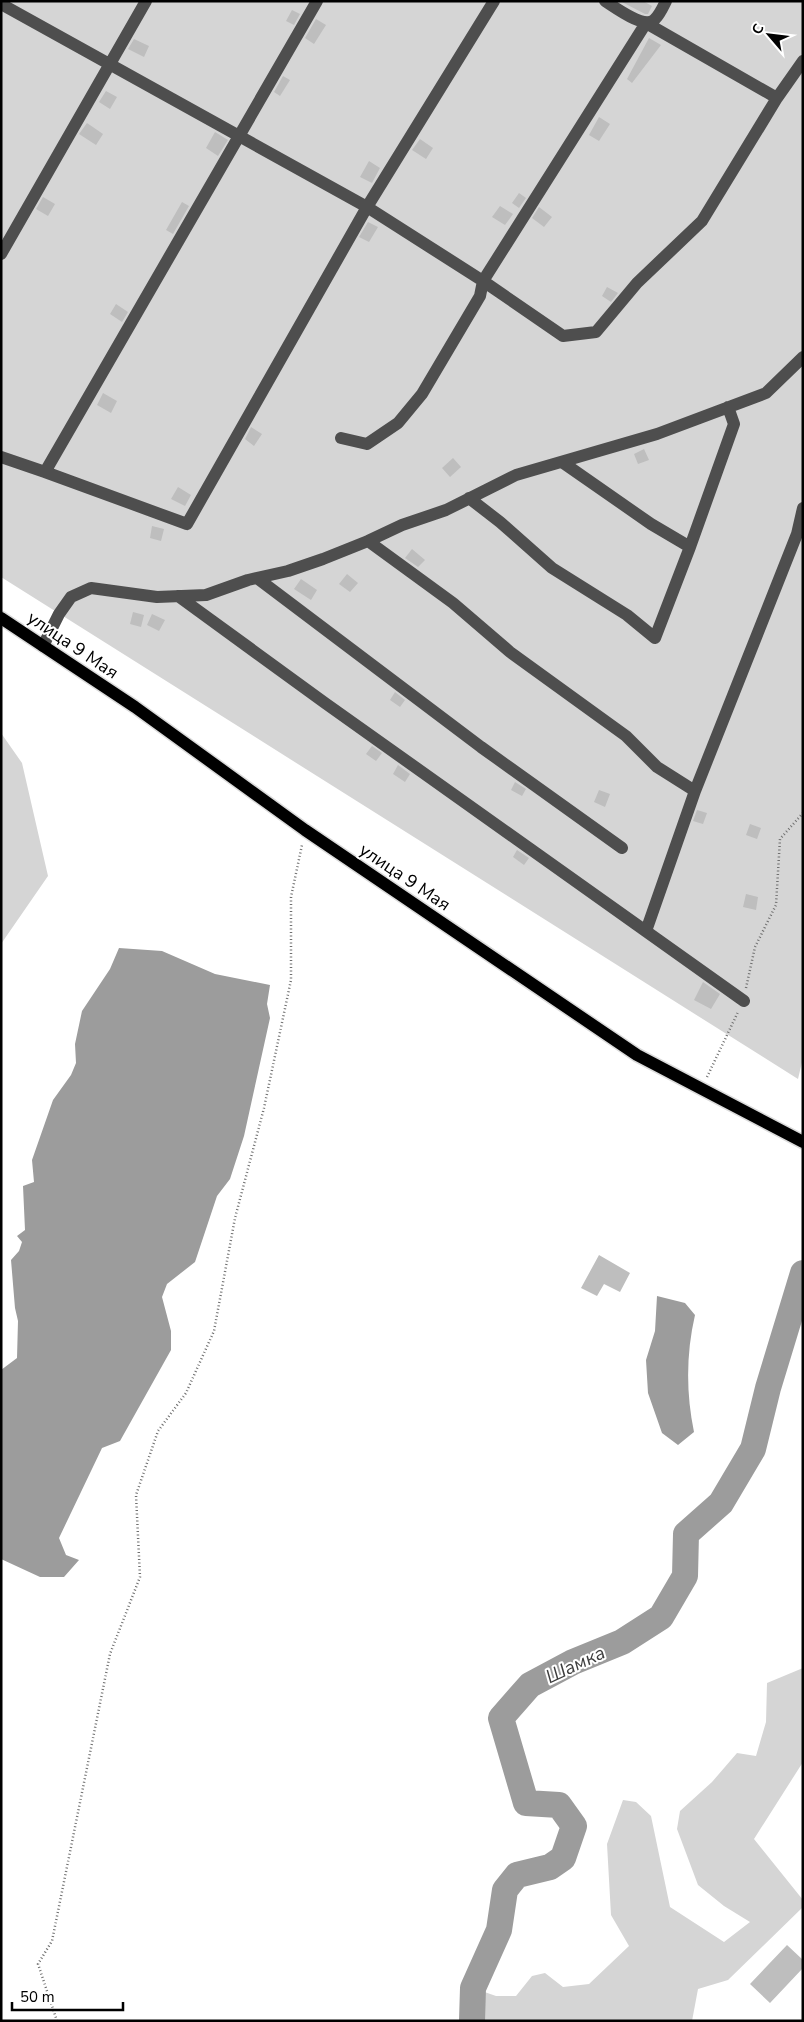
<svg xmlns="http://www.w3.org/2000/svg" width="804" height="2022" font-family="'Nunito Sans',sans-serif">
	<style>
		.green { fill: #d5d5d5 }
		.water { fill: #9c9c9c }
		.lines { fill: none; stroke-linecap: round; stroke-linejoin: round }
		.river { stroke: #9c9c9c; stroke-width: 26 }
		.building { fill: #bebebe }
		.major-casing { stroke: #dbdbdb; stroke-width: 15 }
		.path { stroke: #707070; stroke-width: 2.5; stroke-dasharray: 1 2.5; stroke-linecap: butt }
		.minor { stroke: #4e4e4e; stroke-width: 12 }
		.major { stroke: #000; stroke-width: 12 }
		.labels { text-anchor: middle; stroke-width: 4; stroke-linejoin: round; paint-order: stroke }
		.street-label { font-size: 18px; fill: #000; stroke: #fff }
		.water-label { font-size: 19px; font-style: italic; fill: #3d3d3d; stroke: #fff }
	</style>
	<rect width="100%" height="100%" fill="#fff"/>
	<path class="green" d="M 1,1 L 803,1 L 803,1058 L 798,1079 L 1,577 Z
		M 1,733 L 22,763 L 48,876 L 1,944 Z
		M 803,1668 L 803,1762 L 754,1839 L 803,1900 L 803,1907 L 728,1980 L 698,1989 L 692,2021 L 472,2021 L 473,1988 L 496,1996 L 516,1996 L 532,1976 L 545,1973 L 563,1987 L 589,1984 L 629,1946 L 611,1915 L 607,1844 L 623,1800 L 636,1802 L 651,1816 L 670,1907 L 724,1942 L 750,1922 L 724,1906 L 698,1885 L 677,1829 L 680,1811 L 712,1782 L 737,1753 L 756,1756 L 766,1722 L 767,1683 Z"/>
	<path class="water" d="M 119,948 L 162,951 L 215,974 L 270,985 L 267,1004 L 270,1018 L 244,1136 L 230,1179 L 217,1196 L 195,1262 L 167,1284 L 162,1297 L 171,1331 L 171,1350 L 120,1441 L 102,1448 L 59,1538 L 66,1555 L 79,1560 L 64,1577 L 40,1577 L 1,1559 L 1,1370 L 17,1358 L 18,1321 L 15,1308 L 11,1260 L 19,1251 L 22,1242 L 17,1236 L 25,1230 L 23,1186 L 34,1182 L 32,1160 L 53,1100 L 71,1075 L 76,1063 L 75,1044 L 82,1011 L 110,969 Z
		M 657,1296 L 685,1303 L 695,1315 C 686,1354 686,1393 694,1432 L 678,1445 L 662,1433 L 648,1393 L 646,1360 L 655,1331 Z"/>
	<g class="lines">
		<path class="river" d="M 472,2021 L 473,1988 L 499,1930 L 505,1890 L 517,1875 L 550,1867 L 563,1858 L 574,1826 L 559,1805 L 526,1803 L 501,1718 L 530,1685 L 573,1662 L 622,1642 L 661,1617 L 685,1576 L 686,1534 L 721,1503 L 753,1449 L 768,1388 L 803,1273"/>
	</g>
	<path class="building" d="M 620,1 L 643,1 L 652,6 L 648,14 L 645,14 Z
		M 292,10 L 300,14 L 294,25 L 286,21 Z
		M 316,19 L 326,25 L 314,44 L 305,38 Z
		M 649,38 L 661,45 L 632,83 L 627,79 Z
		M 134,39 L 149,46 L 144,57 L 128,49 Z
		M 283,76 L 290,80 L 280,96 L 274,92 Z
		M 106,91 L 117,97 L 110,109 L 99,102 Z
		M 599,117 L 610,124 L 599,141 L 589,135 Z
		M 87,123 L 103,134 L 96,145 L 79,134 Z
		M 215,132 L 228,140 L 218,156 L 206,148 Z
		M 420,139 L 433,148 L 426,159 L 412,150 Z
		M 369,161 L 380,168 L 372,183 L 360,177 Z
		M 519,193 L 526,198 L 519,208 L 512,203 Z
		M 43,197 L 55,204 L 48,216 L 36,209 Z
		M 182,202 L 189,206 L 173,234 L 166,230 Z
		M 500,206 L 513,214 L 505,225 L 492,217 Z
		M 539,207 L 552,217 L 544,227 L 532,218 Z
		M 368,222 L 378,227 L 369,242 L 359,237 Z
		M 607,287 L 618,293 L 611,302 L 602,296 Z
		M 116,304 L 128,312 L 122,322 L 110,314 Z
		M 103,393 L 117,401 L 111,413 L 97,405 Z
		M 251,427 L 262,434 L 254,446 L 245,439 Z
		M 644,449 L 649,460 L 638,464 L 634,454 Z
		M 453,458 L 461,467 L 450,477 L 442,468 Z
		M 178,487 L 191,495 L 185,506 L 171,499 Z
		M 152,526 L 164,529 L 161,541 L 150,538 Z
		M 412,549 L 425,560 L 418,567 L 405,558 Z
		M 347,574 L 358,583 L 350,592 L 339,584 Z
		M 301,579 L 317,590 L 311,600 L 294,589 Z
		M 133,612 L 144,615 L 141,627 L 130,624 Z
		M 152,614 L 165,620 L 159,631 L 147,625 Z
		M 395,692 L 405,700 L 400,707 L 390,700 Z
		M 372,746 L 382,753 L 376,761 L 366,754 Z
		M 398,765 L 410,774 L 405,782 L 393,774 Z
		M 515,782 L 526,789 L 522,796 L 511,790 Z
		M 599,790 L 610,794 L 605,807 L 594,802 Z
		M 697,810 L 707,813 L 703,824 L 693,821 Z
		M 750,824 L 761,828 L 757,839 L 746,835 Z
		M 517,850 L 529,858 L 524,865 L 513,857 Z
		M 746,894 L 758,897 L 756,910 L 743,907 Z
		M 703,982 L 720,994 L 711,1009 L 694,1000 Z
		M 599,1255 L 630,1273 L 620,1292 L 604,1284 L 597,1296 L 581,1288 Z
		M 787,1945 L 803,1960 L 803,1968 L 770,2003 L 750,1984 Z"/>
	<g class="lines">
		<g class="major-casing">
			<path id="major" d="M 1,618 L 135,707 L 305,830 L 637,1055 L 803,1142"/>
		</g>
		<path class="path" d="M 746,988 L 755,947 L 776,905 L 780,839 L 803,813
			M 707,1077 L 738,1012
			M 57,2021 L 38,1964 L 52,1941 L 110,1654 L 140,1577 L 136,1495 L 158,1431 L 186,1393 L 214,1331 L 235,1218 L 264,1108 L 291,980 L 291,897 L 302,845"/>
		<path class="minor" d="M 605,1 C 616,8 645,30 655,19 C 660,14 663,7 666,1
			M 1,4 L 367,207 L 483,281 L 563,336 L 596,332 L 637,283 L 702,221 L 777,98 L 803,61
			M 1,254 L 146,1
			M 341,438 L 367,444 L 398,423 L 422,394 L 480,296 L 483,281 L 646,23 L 777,98
			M 1,457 L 45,472 L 317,1
			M 562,462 L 651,524 L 690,547
			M 45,472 L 187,524 L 367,207 L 494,1
			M 469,498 L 500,522 L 552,568 L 627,615 L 655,638 L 690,547 L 734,424 L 728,407
			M 368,541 L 453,603 L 510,652 L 626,736 L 657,767 L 695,791
			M 257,578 L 481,747 L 622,848
			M 178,596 L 325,703 L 744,1001
			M 43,646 L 59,614 L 71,597 L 91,588 L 157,597 L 206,595 L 248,580 L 288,571 L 323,559 L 368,541 L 402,525 L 446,510 L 516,475 L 657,434 L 766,393 L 803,357
			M 646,931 L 695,791 L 797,534 L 803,508"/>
		<use href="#major" class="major"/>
	</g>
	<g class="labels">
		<g class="street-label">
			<text transform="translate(73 645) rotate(34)" y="6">улица 9 Мая</text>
			<text transform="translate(405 877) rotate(34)" y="6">улица 9 Мая</text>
		</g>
		<g class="water-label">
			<text transform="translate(575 1664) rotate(-25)" y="7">Шамка</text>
		</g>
	</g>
	<rect width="804" height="2022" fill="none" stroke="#000000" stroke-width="5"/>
	<g transform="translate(769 35) rotate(298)" stroke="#ffffff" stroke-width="4" paint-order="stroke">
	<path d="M0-4L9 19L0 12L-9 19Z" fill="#000000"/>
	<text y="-8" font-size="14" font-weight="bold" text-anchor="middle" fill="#000000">С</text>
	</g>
	<path d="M12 2002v8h111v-8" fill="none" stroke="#000000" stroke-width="2.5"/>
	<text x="20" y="2002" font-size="15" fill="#000000" stroke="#ffffff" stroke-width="4" paint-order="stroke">50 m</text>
</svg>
